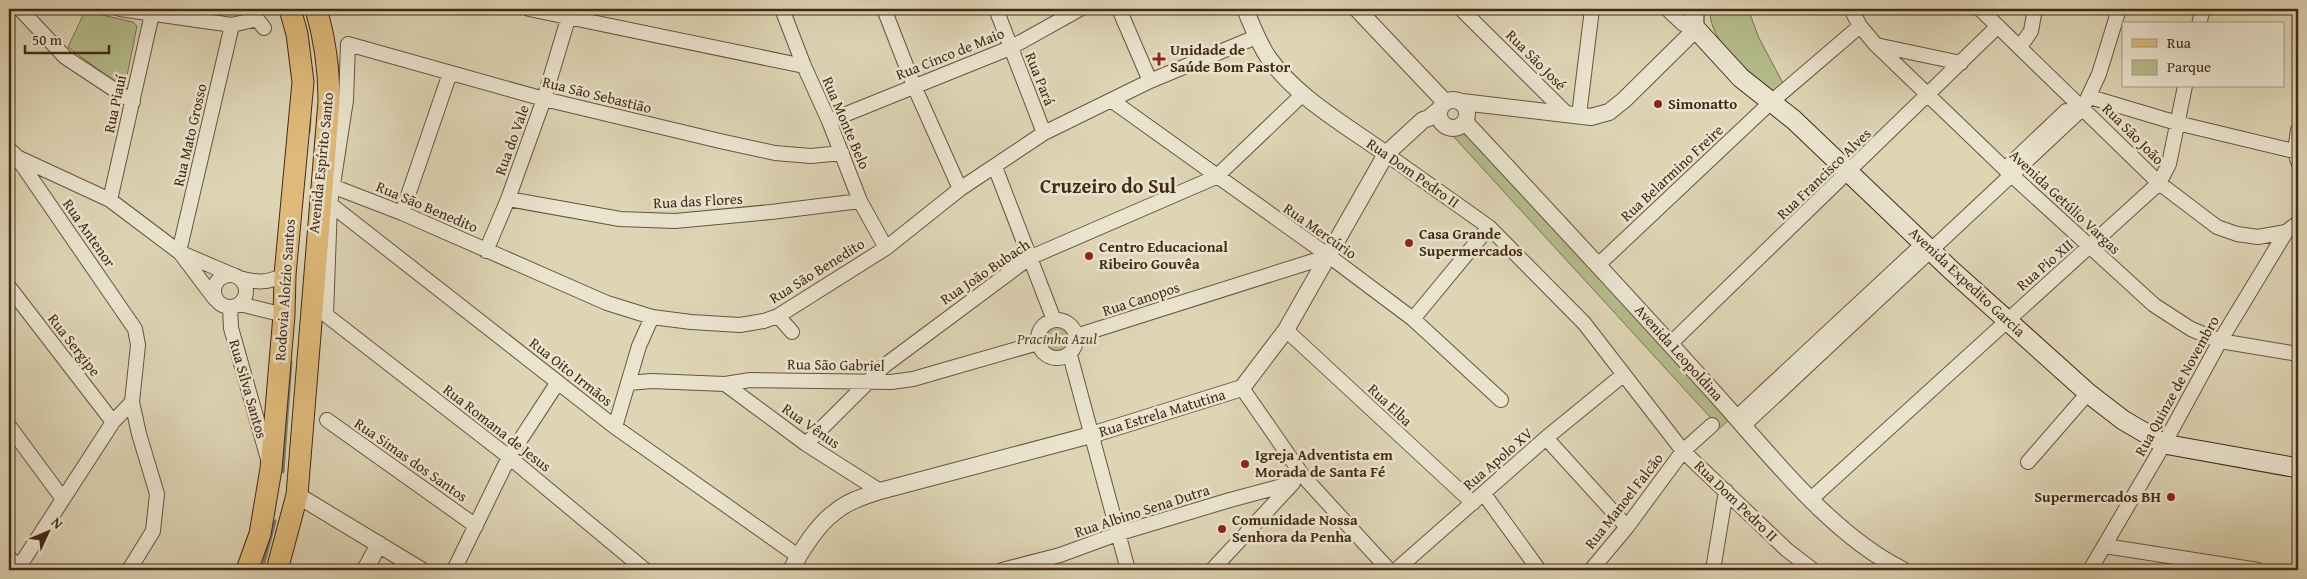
<svg xmlns="http://www.w3.org/2000/svg" width="2307" height="579" font-family="'Gentium Book Plus',serif">
	<style>
		.green { fill: #b4bc8b; stroke: #7c7250 }
		.lines { fill: none; stroke-linecap: round; stroke-linejoin: round }
		.stream { stroke: #757e75; stroke-width: 3 }
		.minor-casing { stroke: #6a543c; stroke-width: 16 }
		.tertiary-casing { stroke: #6a543c; stroke-width: 18 }
		.secondary-casing { stroke: #442914; stroke-width: 21 }
		.primary-casing { stroke: #442914; stroke-width: 23 }
		.minor { stroke: #eae4cf; stroke-width: 14 }
		.tertiary { stroke: #eae4cf; stroke-width: 16 }
		.secondary { stroke: #eae4cf; stroke-width: 19 }
		.primary { stroke: #dfba7a; stroke-width: 21 }
		.poi-dot { fill: #8f2418; stroke: #eae4cf; stroke-width: 2 }
		.labels { text-anchor: middle; stroke-width: 5; stroke-linejoin: round; paint-order: stroke }
		.poi-label { font-size: 15px; font-weight: bold; fill: #442914; stroke: #eae4cf; text-anchor: start }
		.street-label { font-size: 15px; fill: #442914; stroke: #eae4cf }
		.park-label { font-size: 15px; font-style: italic; fill: #5a462c; stroke: #eae4cf }
		.district-label { font-size: 20px; font-weight: bold; fill: #442914; stroke: #eae4cf }
	</style>
	<rect width="100%" height="100%" fill="#ded5b5"/>
	<filter id="stains"><feTurbulence type="fractalNoise" baseFrequency=".004" numOctaves="4"/><feColorMatrix values="0 0 0 0 .2 0 0 0 0 .09 0 0 0 0 .02 0 0 0 .5 -.17"/></filter>
	<radialGradient id="worn" r=".72"><stop offset=".6" stop-color="#630" stop-opacity="0"/><stop offset="1" stop-color="#630" stop-opacity=".3"/></radialGradient>
	<path class="green" d="M 1710,9 L 1748,9 L 1759,38 L 1785,87 L 1777,94 C 1752,74 1708,43 1710,9 Z
		M 85,11 L 133,22 L 137,26 L 125,86 L 122,87 L 68,47 Z
		M 1462,129 L 1731,418 L 1720,428 L 1453,136 Z
		M1038 340a19 19 0 1 1 38 0a19 19 0 1 1-38 0Z"/>
	<g class="lines">
		<path class="stream" d="M 309,132 L 310,118
			M 283,472 L 291,362
			M 262,570 L 275,521"/>
		<g class="minor-casing">
			<path id="minor" d="M 20,9 L 65,57 L 133,102
				M 120,9 L 232,25 L 257,19 L 264,28
				M 529,9 L 804,66
				M 782,9 L 804,66 L 829,121 L 860,201 L 886,248
				M 884,9 L 914,86 L 960,189
				M 996,9 L 1044,133
				M 1119,9 L 1150,81
				M 1461,9 L 1566,113
				M 1667,9 L 1683,24 L 1694,26
				M 1851,9 L 1860,26 L 1876,45 L 2005,169 L 2154,305 L 2191,329 L 2220,341 L 2298,354
				M 1980,9 L 2159,183 L 2217,227 L 2237,234 L 2258,237 L 2286,232
				M 2199,24 L 2203,9
				M 1876,45 L 1961,63
				M 2020,47 L 2031,31 L 2035,9
				M 2090,97 L 2177,123 L 2298,152
				M 1111,100 L 1329,256 L 1413,319 L 1501,400
				M 1579,115 L 1592,9
				M 829,121 L 1010,48 L 1080,9
				M 2298,130 L 2295,151 L 2298,162
				M 9,149 L 16,156 L 135,329 L 138,345 L 132,402 L 113,422 L 17,570
				M 1386,154 L 1489,227 L 1584,323 L 1683,451 L 1787,550 L 1813,570
				M 17,157 L 110,200 L 179,252 L 235,276
				M 995,167 L 1054,320
				M 2005,169 L 2066,111
				M 332,186 L 402,213 L 607,303 L 652,317 L 691,322 L 740,325 L 764,321 L 778,316 L 886,248 L 960,189 L 1044,133 L 1150,81 L 1256,37
				M 508,199 L 620,219 L 675,221 L 771,212 L 860,201
				M 110,200 L 152,14
				M 330,204 L 615,427 L 798,556
				M 402,213 L 450,73
				M 486,251 L 508,199 L 544,99 L 571,9
				M 179,252 L 232,25
				M 181,254 L 215,299
				M 1598,265 L 1770,103 L 1860,26
				M214 291a16 16 0 1 1 32 0a16 16 0 1 1-32 0Z
				M 239,278 C 258,283 267,283 285,275
				M 9,287 L 113,422
				M 240,304 L 284,315
				M 230,307 L 231,328 L 268,459
				M 778,316 L 792,332
				M 1413,319 L 1489,227
				M1038 339a19 19 0 1 1 38 0a19 19 0 1 1-38 0Z
				M 1286,330 L 1473,503
				M 1076,336 L 1329,256
				M 1670,344 L 1998,26
				M 1070,355 L 1128,570
				M 629,383 L 651,381 L 725,384 L 750,380 L 891,382 L 913,379 L 1038,343
				M 725,384 L 806,444 L 880,491
				M 1242,388 L 1303,476 L 1389,570
				M 1737,417 L 1924,243
				M 327,420 L 476,526
				M 1744,425 L 2083,108 L 2099,74 L 2119,9
				M 9,426 L 63,499
				M 615,427 L 639,346 L 652,317
				M 1546,438 L 1627,527
				M 806,444 L 884,366 L 1029,258 L 1216,177 L 1303,94
				M 2028,462 L 2088,393
				M 1484,494 L 1539,570
				M 1811,499 L 2159,183 L 2169,164 L 2185,86
				M 2105,546 L 2258,570
				M 9,557 L 18,569
				M 129,570 L 153,531 L 157,494 L 139,434 L 132,402
				M 454,570 L 509,457 L 558,382
				M 645,570 L 509,457 L 326,315 L 330,204 L 346,100 L 348,44 L 544,99 L 720,141 L 775,153 L 811,156 L 842,153
				M 1002,570 L 1060,555 L 1120,533 L 1230,500 L 1293,483
				M 1212,570 L 1293,483
				M 1396,570 L 1546,438 L 1623,375
				M 1591,570 L 1627,527 L 1683,451 L 1712,425
				M 1713,570 L 1726,491
				M 2090,570 L 2164,444 L 2220,341 L 2286,232 L 2298,223"/>
		</g>
		<g class="tertiary-casing">
			<path id="tertiary" d="M 1245,9 C 1252,25 1258,42 1268,57 C 1297,98 1346,125 1386,154
				M 1357,9 L 1445,102
				M1439 114a14 14 0 1 1 28 0a14 14 0 1 1-28 0Z
				M 1462,102 L 1591,117 L 1609,112 L 1624,100 L 1696,29
				M 1465,122 C 1547,210 1629,298 1709,387 C 1765,448 1828,533 1903,570
				M 297,495 L 421,570
				M 365,570 L 379,544
				M 791,570 C 800,552 818,524 835,512 C 848,501 865,496 880,491 L 1091,435 L 1242,388 L 1286,330 L 1386,154 L 1423,120 L 1429,118 L 1440,109"/>
		</g>
		<g class="secondary-casing">
			<path id="secondary" d="M 1694,9 L 1694,26 L 1696,29 L 1741,78 L 1794,120 L 1950,269 L 2088,393 L 2123,420 L 2164,444 L 2298,468"/>
		</g>
		<g class="primary-casing">
			<path id="primary" d="M 247,570 L 260,534 L 271,469 L 284,315 L 285,275 L 303,82 L 297,34 L 290,9
				M 277,570 L 297,495 L 329,101 C 329,69 325,39 316,9"/>
		</g>
		<use href="#minor" class="minor"/>
		<use href="#tertiary" class="tertiary"/>
		<use href="#secondary" class="secondary"/>
		<use href="#primary" class="primary"/>
	</g>
	<g class="poi-dot">
		<path d="M1156.5 51.5h5v5h5v5h-5v5h-5v-5h-5v-5h5z"/>
		<circle cx="1658" cy="104" r="5"/>
		<circle cx="1409" cy="243" r="5"/>
		<circle cx="1089" cy="256" r="5"/>
		<circle cx="1245" cy="464" r="5"/>
		<circle cx="2171" cy="497" r="5"/>
		<circle cx="1222" cy="529" r="5"/>
	</g>
	<g class="labels">
		<g class="poi-label">
			<text x="1170" y="55">Unidade de<tspan x="1170" dy="17">Saúde Bom Pastor</tspan></text>
			<text x="1668" y="109">Simonatto</text>
			<text x="1419" y="239">Casa Grande<tspan x="1419" dy="17">Supermercados</tspan></text>
			<text x="1099" y="252">Centro Educacional<tspan x="1099" dy="17">Ribeiro Gouvêa</tspan></text>
			<text x="1255" y="460">Igreja Adventista em<tspan x="1255" dy="17">Morada de Santa Fé</tspan></text>
			<text x="2161" y="502" text-anchor="end">Supermercados BH</text>
			<text x="1232" y="525">Comunidade Nossa<tspan x="1232" dy="17">Senhora da Penha</tspan></text>
		</g>
		<g class="street-label">
			<text transform="translate(950 54) rotate(-22)" y="5">Rua Cinco de Maio</text>
			<text transform="translate(1536 60) rotate(45)" y="5">Rua São José</text>
			<text transform="translate(1040 79) rotate(68)" y="5">Rua Pará</text>
			<text transform="translate(597 95) rotate(14)" y="5">Rua São Sebastião</text>
			<text transform="translate(115 104) rotate(-78)" y="5">Rua Piauí</text>
			<text transform="translate(846 123) rotate(67)" y="5">Rua Monte Belo</text>
			<text transform="translate(2133 134) rotate(45)" y="5">Rua São João</text>
			<text transform="translate(190 135) rotate(-77)" y="5">Rua Mato Grosso</text>
			<text transform="translate(512 140) rotate(-70)" y="5">Rua do Vale</text>
			<text transform="translate(321 163) rotate(-84)" y="5">Avenida Espírito Santo</text>
			<text transform="translate(1413 173) rotate(35)" y="5">Rua Dom Pedro II</text>
			<text transform="translate(1672 173) rotate(-43)" y="5">Rua Belarmino Freire</text>
			<text transform="translate(1824 174) rotate(-44)" y="5">Rua Francisco Alves</text>
			<text transform="translate(698 201) rotate(-3)" y="5">Rua das Flores</text>
			<text transform="translate(2065 202) rotate(43)" y="5">Avenida Getúlio Vargas</text>
			<text transform="translate(427 207) rotate(23)" y="5">Rua São Benedito</text>
			<text transform="translate(1320 231) rotate(35)" y="5">Rua Mercúrio</text>
			<text transform="translate(89 233) rotate(55)" y="5">Rua Antenor</text>
			<text transform="translate(2045 265) rotate(-41)" y="5">Rua Pio XII</text>
			<text transform="translate(817 271) rotate(-32)" y="5">Rua São Benedito</text>
			<text transform="translate(985 272) rotate(-34)" y="5">Rua João Bubach</text>
			<text transform="translate(1967 282) rotate(43)" y="5">Avenida Expedito Garcia</text>
			<text transform="translate(285 290) rotate(-86)" y="5">Rodovia Aloízio Santos</text>
			<text transform="translate(1141 299) rotate(-18)" y="5">Rua Canopos</text>
			<text transform="translate(74 345) rotate(52)" y="5">Rua Sergipe</text>
			<text transform="translate(1679 353) rotate(48)" y="5">Avenida Leopoldina</text>
			<text transform="translate(836 365) rotate(1)" y="5">Rua São Gabriel</text>
			<text transform="translate(571 372) rotate(38)" y="5">Rua Oito Irmãos</text>
			<text transform="translate(2177 386) rotate(-61)" y="5">Rua Quinze de Novembro</text>
			<text transform="translate(248 389) rotate(74)" y="5">Rua Silva Santos</text>
			<text transform="translate(1390 405) rotate(43)" y="5">Rua Elba</text>
			<text transform="translate(1162 413) rotate(-17)" y="5">Rua Estrela Matutina</text>
			<text transform="translate(811 426) rotate(35)" y="5">Rua Vênus</text>
			<text transform="translate(497 428) rotate(38)" y="5">Rua Romana de Jesus</text>
			<text transform="translate(1498 459) rotate(-41)" y="5">Rua Apolo XV</text>
			<text transform="translate(411 460) rotate(35)" y="5">Rua Simas dos Santos</text>
			<text transform="translate(1624 501) rotate(-52)" y="5">Rua Manoel Falcão</text>
			<text transform="translate(1736 501) rotate(44)" y="5">Rua Dom Pedro II</text>
			<text transform="translate(1142 511) rotate(-18)" y="5">Rua Albino Sena Dutra</text>
		</g>
		<g class="park-label">
			<text x="1057" y="344">Pracinha Azul</text>
		</g>
		<g class="district-label">
			<text x="1108" y="193">Cruzeiro do Sul</text>
		</g>
	</g>
	<rect width="2307" height="579" fill="none" stroke="#ded5b5" stroke-width="30"/>
	<rect x="10" y="10" width="2287" height="559" fill="none" stroke="#442914" stroke-width="2.5"/>
	<rect x="15" y="15" width="2277" height="549" fill="none" stroke="#442914"/>
	<rect x="2122" y="22" width="162" height="65" fill="#eae4cf" stroke="#a89984"/>
	<rect x="2132" y="39" width="25" height="8" fill="#dfba7a" stroke="#a89984"/>
	<text x="2167" y="48" font-size="15" fill="#442914">Rua</text>
	<rect x="2132" y="60" width="25" height="15" fill="#b4bc8b" stroke="#a89984"/>
	<text x="2167" y="72" font-size="15" fill="#442914">Parque</text>
	<g transform="translate(48 532) rotate(46)" stroke="#eae4cf" stroke-width="4" paint-order="stroke">
	<path d="M0-4L9 19L0 12L-9 19Z" fill="#442914"/>
	<text y="-8" font-size="14" font-weight="bold" text-anchor="middle" fill="#442914">N</text>
	</g>
	<path d="M25 45v8h84v-8" fill="none" stroke="#442914" stroke-width="2.5"/>
	<text x="32" y="45" font-size="15" fill="#442914" stroke="#eae4cf" stroke-width="4" paint-order="stroke">50 m</text>
	<rect width="100%" height="100%" filter="url(#stains)"/>
	<rect width="100%" height="100%" fill="url(#worn)"/>
</svg>
